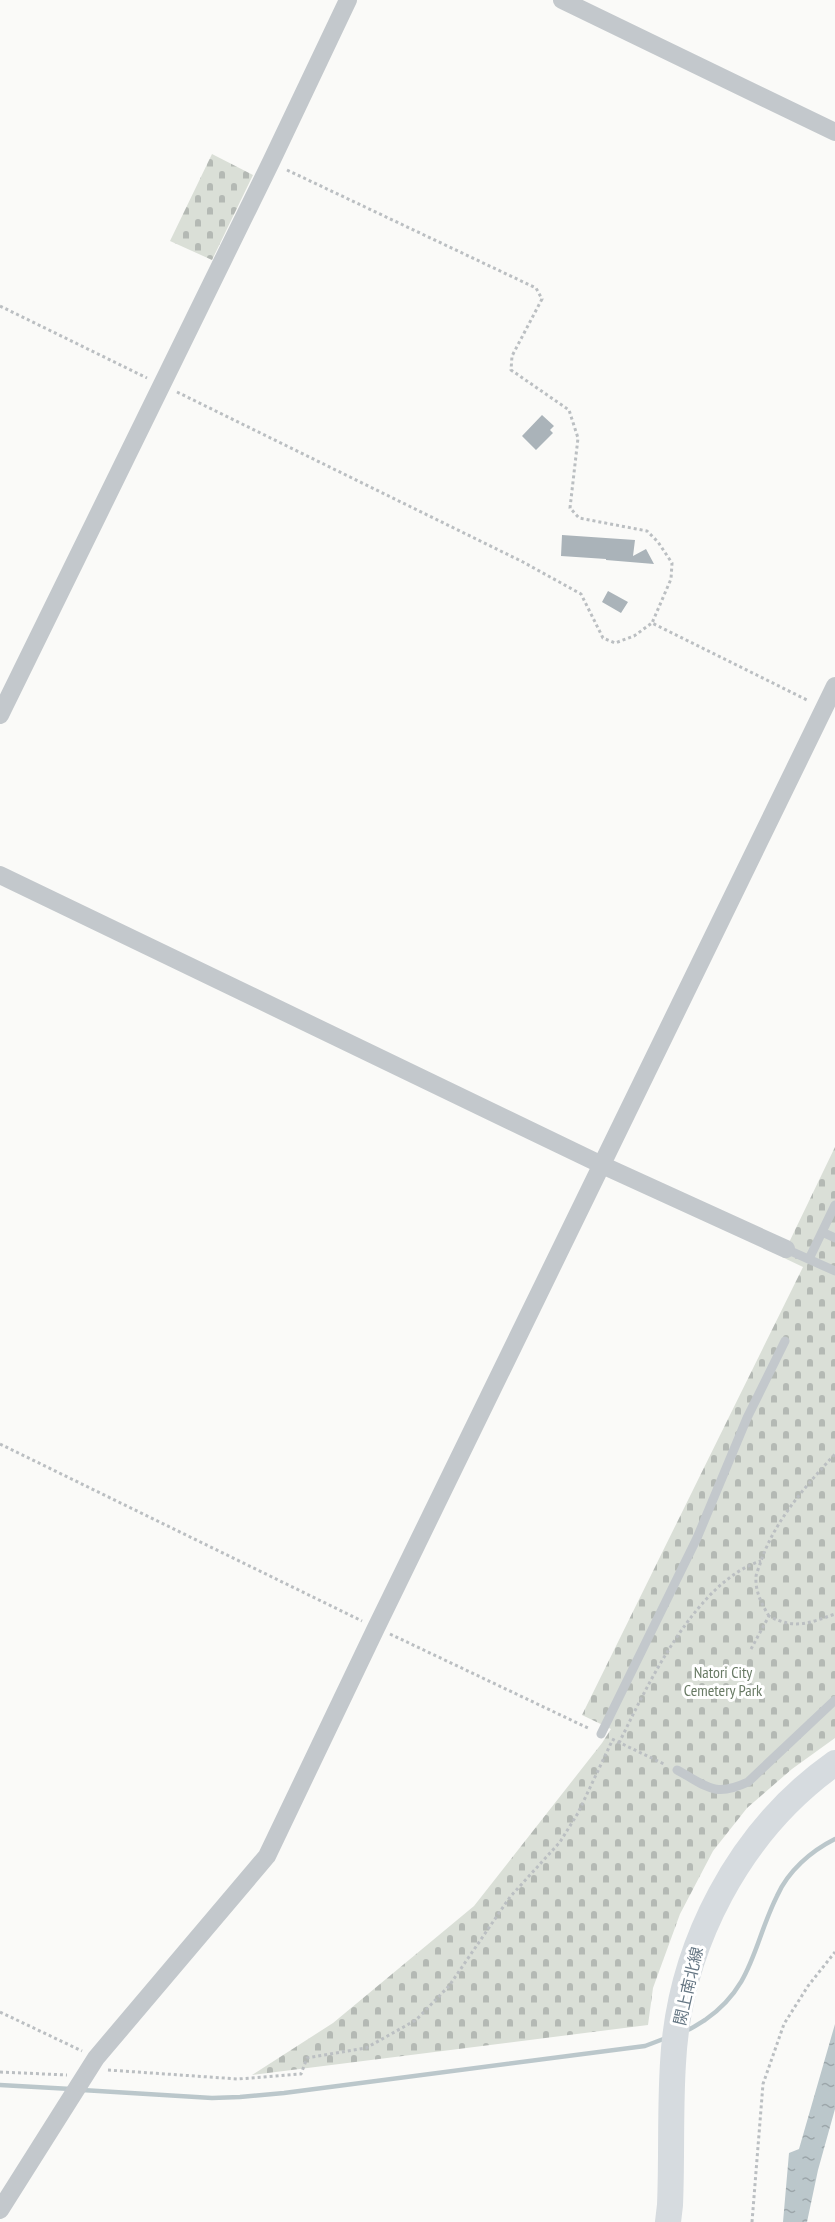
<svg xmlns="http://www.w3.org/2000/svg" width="835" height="2222" font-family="'PT Sans Narrow','Noto Sans JP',sans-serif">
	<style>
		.cemetery { fill: url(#cemetery-stones) }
		.water { fill: url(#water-ripples) }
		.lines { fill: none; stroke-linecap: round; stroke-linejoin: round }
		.stream { stroke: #bbc7cb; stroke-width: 4.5 }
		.building { fill: #aab3b9 }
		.path { stroke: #bbbfc2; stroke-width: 3; stroke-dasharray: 3 3; stroke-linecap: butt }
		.lane { stroke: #c3c8cc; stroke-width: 9 }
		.street { stroke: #c3c8cc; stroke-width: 18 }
		.secondary { stroke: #d6dbdf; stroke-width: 26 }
		.labels { text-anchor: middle; stroke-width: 6; stroke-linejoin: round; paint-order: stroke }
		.park-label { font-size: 16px; fill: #687a64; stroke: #fff }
		.street-label { font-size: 16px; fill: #657683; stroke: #fff }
	</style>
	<defs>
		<pattern id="cemetery-stones" width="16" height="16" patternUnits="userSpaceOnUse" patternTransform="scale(1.5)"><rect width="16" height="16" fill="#dadfd7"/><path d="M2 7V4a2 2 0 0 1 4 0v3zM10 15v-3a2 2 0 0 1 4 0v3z" fill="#b4b9b4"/></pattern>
		<pattern id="water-ripples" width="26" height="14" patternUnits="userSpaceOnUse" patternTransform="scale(1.5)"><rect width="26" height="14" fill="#bbc7cb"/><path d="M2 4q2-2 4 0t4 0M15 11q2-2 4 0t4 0" fill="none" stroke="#9ca6aa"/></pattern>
	</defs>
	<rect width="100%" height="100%" fill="#fafaf8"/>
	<path class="cemetery" d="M 212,154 L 253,175 L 212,260 L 170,241 Z
		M 835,1147 L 835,1738 L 792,1769 L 747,1808 L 713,1851 L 680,1914 L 653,1988 L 648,2025 L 252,2075 L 333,2023 L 474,1906 L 602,1743 L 611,1729 L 582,1715 L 803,1267 L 782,1257 Z"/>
	<path class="water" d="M 835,2024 L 835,2109 L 818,2170 L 807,2222 L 783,2222 L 789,2153 L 799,2149 Z"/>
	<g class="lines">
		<path class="stream" d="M 685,2031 C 692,2029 698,2024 705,2020 C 754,1986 753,1944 777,1896 C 788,1871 811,1851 835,1839
			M 0,2085 L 71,2089
			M 82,2090 L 212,2098 L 240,2097 L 284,2093 L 645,2046 L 666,2038"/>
	</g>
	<path class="building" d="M 542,415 L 554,426 L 550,430 L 553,433 L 536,450 L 522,436 Z
		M 562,535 L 635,540 L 633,556 L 646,549 L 654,564 L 606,560 L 606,559 L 561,556 Z
		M 608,591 L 628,602 L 621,613 L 602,602 Z"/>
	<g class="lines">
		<path class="path" d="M 287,170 L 536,288 L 542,299 L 512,356 L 511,370 L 569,410 L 578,438 L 570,508 L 579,518 L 647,531 L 658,542 L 672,563 L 671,579 L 652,623
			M 0,306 L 147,378
			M 177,392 L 523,562 L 581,594 L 603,638 L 615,643 L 634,636 L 652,623 L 809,701
			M 0,1444 L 362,1621
			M 769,1616 C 762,1605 755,1591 756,1577 C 756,1573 759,1568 760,1564 C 774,1521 805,1487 835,1454
			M 390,1634 L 590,1729
			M 751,1649 L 769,1616 C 795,1630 809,1623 835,1614
			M 612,1739 L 666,1765
			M 619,1743 C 647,1686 696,1581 761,1561
			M 0,2012 L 82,2051
			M 108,2070 L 238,2079 L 301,2074 L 307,2058 L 366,2048 L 416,2020 L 449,1986 L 510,1897 L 560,1842 L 578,1813 L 612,1741
			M 0,2072 L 67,2075
			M 752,2222 L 763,2084 L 784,2024 L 808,1986 L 835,1952"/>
		<path class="lane" d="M 822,1232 L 835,1238
			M 786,1249 L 835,1271
			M 809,1259 L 835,1205
			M 601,1734 L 697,1538 L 747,1418 L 785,1341
			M 677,1770 C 707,1786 714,1798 748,1782 L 835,1700"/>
		<path class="street" d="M 562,0 L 835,132
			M 0,715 L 271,162 L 348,0
			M 0,875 L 602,1165 L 786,1249
			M 0,2210 L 96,2058 L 267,1856 L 376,1628 L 835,686"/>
		<path class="secondary" d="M 668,2222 L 670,2205 C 672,2158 670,2110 673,2063 C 679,1946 739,1831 835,1763"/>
	</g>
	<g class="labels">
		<g class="park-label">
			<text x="723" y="1678">Natori City<tspan x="723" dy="18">Cemetery Park</tspan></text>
		</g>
		<g class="street-label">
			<text transform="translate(688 1986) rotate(-77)" y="6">閖上南北線</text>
		</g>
	</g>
</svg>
